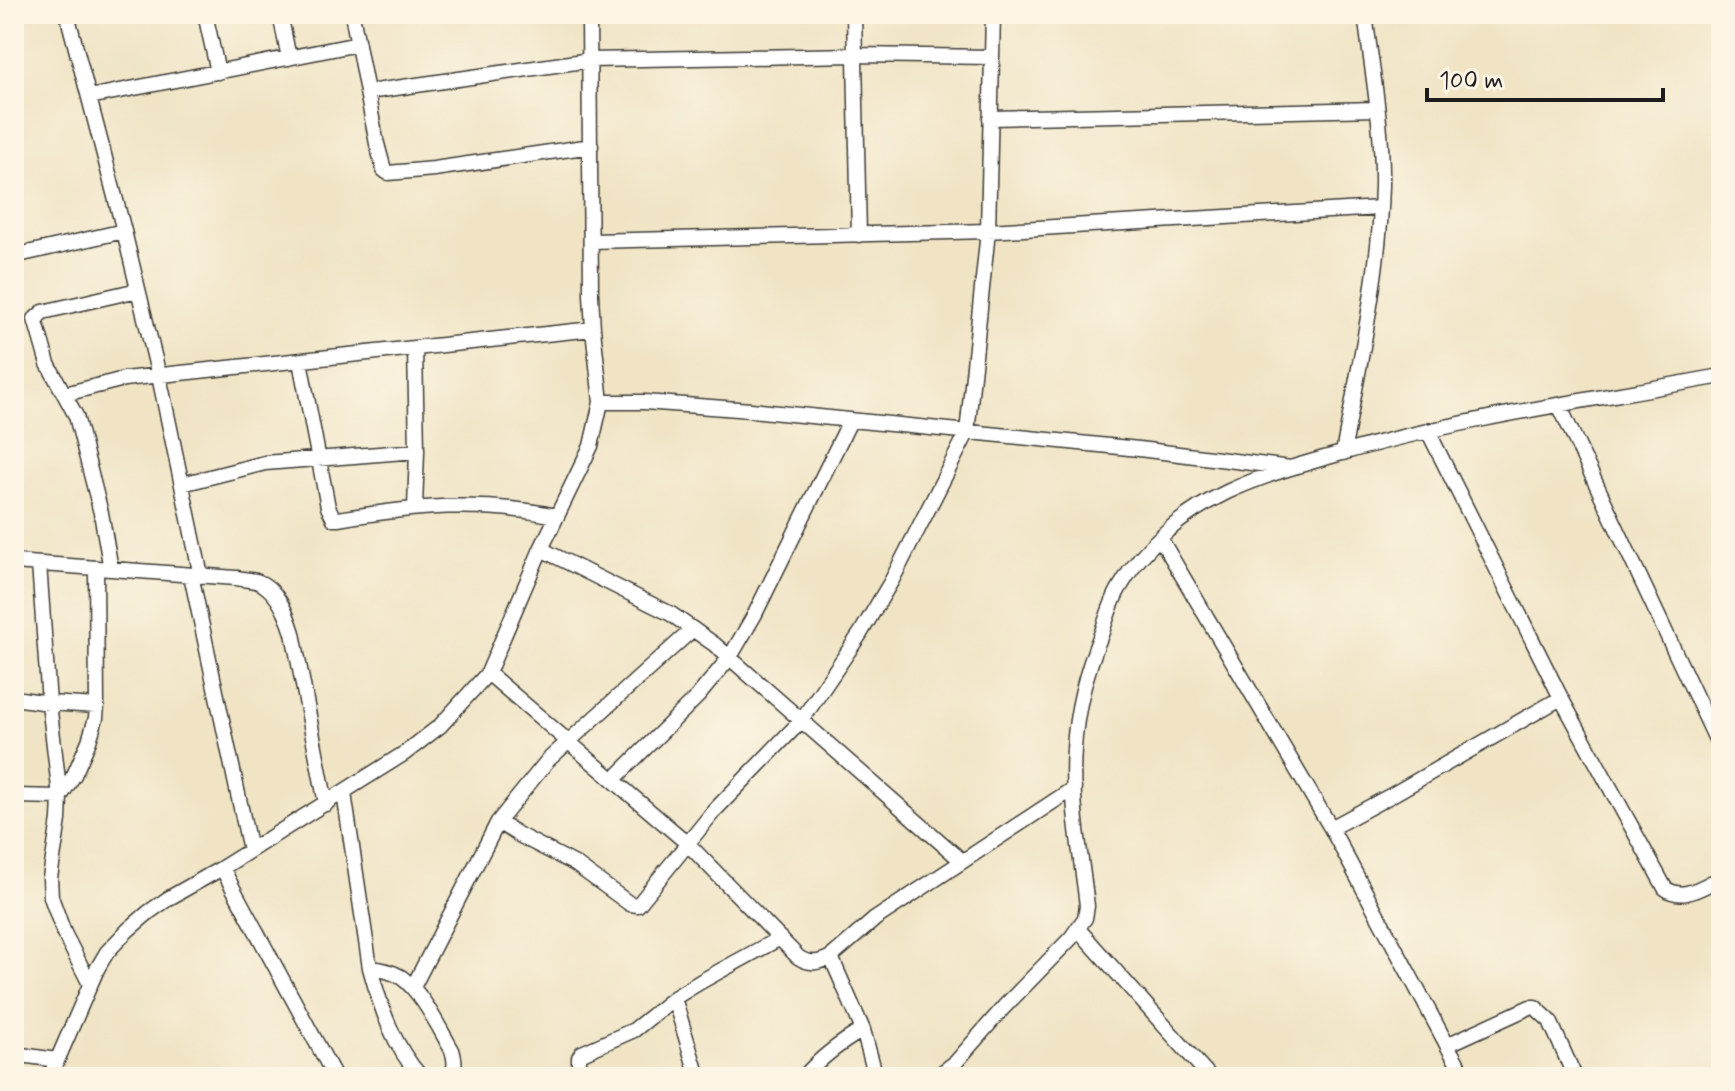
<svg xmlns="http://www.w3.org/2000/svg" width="1735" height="1091" font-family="Mynerve,sans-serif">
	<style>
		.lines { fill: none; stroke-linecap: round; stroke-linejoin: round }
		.minor-casing { stroke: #3c3a35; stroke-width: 17 }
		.minor { stroke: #fff; stroke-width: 14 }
	</style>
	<rect width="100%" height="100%" fill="#fcf5e5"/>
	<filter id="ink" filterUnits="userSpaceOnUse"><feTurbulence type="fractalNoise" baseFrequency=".0125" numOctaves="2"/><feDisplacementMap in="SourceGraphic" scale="16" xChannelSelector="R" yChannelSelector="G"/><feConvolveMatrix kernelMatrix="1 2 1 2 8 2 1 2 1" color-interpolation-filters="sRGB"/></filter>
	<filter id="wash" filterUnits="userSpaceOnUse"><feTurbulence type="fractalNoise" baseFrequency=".006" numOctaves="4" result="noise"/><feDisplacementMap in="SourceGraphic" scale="32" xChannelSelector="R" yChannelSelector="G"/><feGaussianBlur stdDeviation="1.8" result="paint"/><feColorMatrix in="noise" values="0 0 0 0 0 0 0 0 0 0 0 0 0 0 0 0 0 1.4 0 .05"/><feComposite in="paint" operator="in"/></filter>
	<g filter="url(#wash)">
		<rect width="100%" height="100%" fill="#f0e4c5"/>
	</g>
	<g filter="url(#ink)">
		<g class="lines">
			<g class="minor-casing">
				<path id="minor" d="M 67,14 L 124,231 L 159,376 L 201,576
					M 205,14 L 218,72
					M 280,14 L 289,58
					M 352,14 L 377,144 L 384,170 L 388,173 L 434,169 L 591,146
					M 589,14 L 591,294 L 593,329 L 601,402
					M 854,14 L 859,235
					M 993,14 L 1030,14
					M 368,92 L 590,60 L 855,55 L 992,57
					M 89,97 L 358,44
					M 990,118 L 1377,109
					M 592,241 L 988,231 L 1380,208
					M 14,256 L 124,231
					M 415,348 L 417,451
					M 300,361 L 328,507 L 334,519 L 338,519 C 418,506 477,500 557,516
					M 65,394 L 124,379 L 593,329
					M 1559,405 L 1721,750
					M 1428,431 L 1561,698 L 1665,888 C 1683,902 1703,886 1721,878
					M 1343,453 C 1359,366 1380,273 1382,185 C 1383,128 1372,71 1365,14
					M 182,484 L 265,463 L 417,451 L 415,508
					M 1160,538 L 1331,828 L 1390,796 L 1561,698
					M 541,549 L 671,614 L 714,644 L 962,861
					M 14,562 L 236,578 C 242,579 249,580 256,581 C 277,588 287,614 293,633 L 326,804
					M 39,564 L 49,703 L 60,797 L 59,820 L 50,878 L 51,897 L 64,933 L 90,984
					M 111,569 L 101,513 L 76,416 L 48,364 L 35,319 L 43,312 L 138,290
					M 191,575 L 250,850
					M 488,673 L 687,843 L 798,957 C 810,965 819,963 831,957
					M 14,698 L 49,703 L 97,706
					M 613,780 L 698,696 L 730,657 L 755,614 L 850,421
					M 344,793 L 370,968 C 381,1008 393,1046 421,1077
					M 14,796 L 60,797 L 74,775 L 89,741 L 96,718 L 97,706 L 96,568
					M 498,822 L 519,835 L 575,864 L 630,904 L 638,905 L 714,811 L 801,721 L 860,634 L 892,580 L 967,433 L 988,231 L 993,14
					M 1331,828 L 1447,1045 L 1530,1007 L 1535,1007 L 1550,1021 L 1575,1077
					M 222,868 L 335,1077
					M 1078,929 L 1210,1077
					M 370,968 C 381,969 391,971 401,977 C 422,992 439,1028 452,1050 C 455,1060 456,1067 451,1077
					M 413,987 L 498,822 L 548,760 L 693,629
					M 674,998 L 698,1077
					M 1447,1045 L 1465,1077
					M 14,1054 L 57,1060
					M 50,1077 L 97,969 L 107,952 L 128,930 L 149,912 L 169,898 L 222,868 L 405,753 L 440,726 L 488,673 L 541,549 L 591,446 L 601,402 L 644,402 L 751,410 L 1139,449 L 1291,468
					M 584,1077 L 579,1064 L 579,1057 L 582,1053 L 634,1030 L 674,998 L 700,982 L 780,938
					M 804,1077 C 821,1057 840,1043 863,1030
					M 876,1077 L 863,1030 L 831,957 L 875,919 L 1074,788
					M 936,1077 L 956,1062 L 1004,1007 L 1071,938 L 1085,918 L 1087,906 C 1081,854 1070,801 1074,749 C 1076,709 1087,669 1102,632 C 1107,617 1112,600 1120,587 C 1143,546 1185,512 1227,492 C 1263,475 1303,464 1342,453 C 1466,417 1594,400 1721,376"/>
			</g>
			<use href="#minor" class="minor"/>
		</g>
	</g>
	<rect width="1735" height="1091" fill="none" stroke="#fcf5e5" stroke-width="48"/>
	<path d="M1427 88v12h236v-12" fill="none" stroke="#1c1c1c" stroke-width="4"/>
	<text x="1439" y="88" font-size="24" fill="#1c1c1c" stroke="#fcf5e5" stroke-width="6" paint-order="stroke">100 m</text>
</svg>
